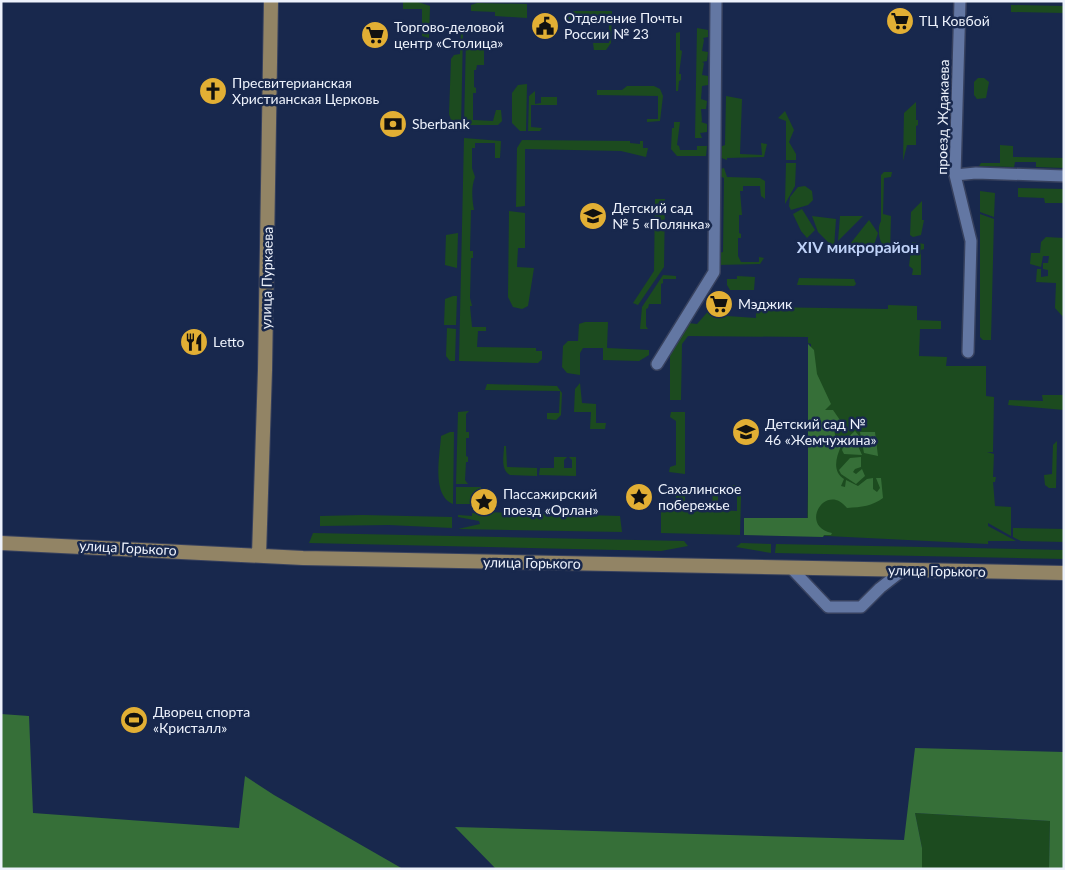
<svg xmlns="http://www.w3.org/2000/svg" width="1065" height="870" font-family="Lato,sans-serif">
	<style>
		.green { fill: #1c4b1f }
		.forest { fill: #366f38 }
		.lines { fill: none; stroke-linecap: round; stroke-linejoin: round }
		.minor-casing { stroke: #37415e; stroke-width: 14 }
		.major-casing { stroke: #37415e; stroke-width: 16 }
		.minor { stroke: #6377a3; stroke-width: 11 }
		.major { stroke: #928465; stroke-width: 14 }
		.labels { text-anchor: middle; stroke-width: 5; stroke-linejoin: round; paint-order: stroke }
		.poi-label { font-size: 14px; fill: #edf2fc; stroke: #18284d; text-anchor: start }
		.street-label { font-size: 14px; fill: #edf2fc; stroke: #18284d }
		.quarter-label { font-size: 16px; font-weight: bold; fill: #bfd2f8; stroke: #18284d }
	</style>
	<rect width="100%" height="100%" fill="#18284d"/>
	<path class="green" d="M 403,1 L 415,1 L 430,6 L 429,38 L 422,36 L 422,9 L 403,9 Z
		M 477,3 L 527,4 L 527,18 L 495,16 L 495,12 L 471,11 L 471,5 Z
		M 1011,5 L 1064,6 L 1064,13 L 1011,12 Z
		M 568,11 L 612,11 L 611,43 L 606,50 L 594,50 L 593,43 L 609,43 L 609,23 L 568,22 Z
		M 697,28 L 708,30 L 708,37 L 703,38 L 704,40 L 702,51 L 708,52 L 707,61 L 702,62 L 704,63 L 702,75 L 708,76 L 708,85 L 702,86 L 701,99 L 707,101 L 706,109 L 701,109 L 702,121 L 701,122 L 707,124 L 707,132 L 700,133 L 702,138 L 695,138 Z
		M 680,32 L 680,50 L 682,51 L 679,74 L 681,74 L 681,80 L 679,81 L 678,91 L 676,91 L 676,33 Z
		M 461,33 L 463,33 L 461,127 L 452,123 L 449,114 L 451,59 L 454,55 L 460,54 Z
		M 466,40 L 487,40 L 487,44 L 484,45 L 484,65 L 477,65 L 476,70 L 474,70 L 474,87 L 476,88 L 476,93 L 473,93 L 473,120 L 493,121 L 496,110 L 501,110 L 502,121 L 498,125 L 464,125 Z
		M 978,78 L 984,78 L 989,82 L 986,98 L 977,99 L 974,95 L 974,82 Z
		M 527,84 L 526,131 L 520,131 L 512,123 L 512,93 L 518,85 Z
		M 627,86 L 654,86 L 660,89 L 663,96 L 660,121 L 647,122 L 647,119 L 658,119 L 658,96 L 597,95 L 597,90 L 622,90 Z
		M 535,91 L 535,104 L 541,103 L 541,97 L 557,97 L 557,105 L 531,105 L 531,127 L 542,128 L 540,131 L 528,131 L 529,96 Z
		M 726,96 L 742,99 L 740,154 L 762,155 L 761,143 L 767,144 L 764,157 L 727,158 L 727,160 L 719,157 L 720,147 L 725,145 Z
		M 916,102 L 916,120 L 918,120 L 918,125 L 916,126 L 916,145 L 907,145 L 903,161 L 904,113 Z
		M 785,111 L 794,130 L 789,142 L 796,154 L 796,160 L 786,160 L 786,121 L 778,118 Z
		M 674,122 L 680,122 L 677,145 L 679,146 L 680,150 L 697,150 L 697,146 L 707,146 L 706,156 L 677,156 L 671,149 L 672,128 L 674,128 Z
		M 464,138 L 501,141 L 500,158 L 495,158 L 495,143 L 475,143 L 475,148 L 472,148 L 472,168 L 475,177 C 471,188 472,198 474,210 L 471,210 L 470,251 L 473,251 L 473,258 L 471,258 L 470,298 L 472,306 L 470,306 L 472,327 L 486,327 L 486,331 L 478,331 L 477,347 L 536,348 L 536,351 L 542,351 L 542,359 L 538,363 L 459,361 Z
		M 522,140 L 630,141 L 630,143 L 640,144 L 640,141 L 643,141 L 643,148 L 648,148 L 646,157 L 621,151 L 525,149 L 525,206 L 516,207 L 517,148 Z
		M 1000,145 L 1013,146 L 1013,157 L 1064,158 L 1064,168 L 1036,167 L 1036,162 L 1015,162 L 1014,167 L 979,166 L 981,163 L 1000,163 Z
		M 786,163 L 796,163 L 795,186 L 785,204 Z
		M 724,168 L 727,177 L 760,178 L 765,181 L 765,199 L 761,196 L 760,186 L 743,186 L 743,191 L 740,191 L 742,215 L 739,215 L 739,233 L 741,234 L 741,238 L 738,238 L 738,256 L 741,262 L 759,262 L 759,257 L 764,258 L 760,264 L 717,265 L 718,253 L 723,252 L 724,178 L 718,175 L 720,169 Z
		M 884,172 L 892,172 L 891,177 L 884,178 L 883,214 L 891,216 L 890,253 C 880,249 876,229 881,221 L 881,175 Z
		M 805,186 L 812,191 L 813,200 L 808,205 L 791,210 L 789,206 L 790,197 L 798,187 Z
		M 1018,188 L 1064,189 L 1064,203 L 1045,203 L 1044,198 L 1018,197 Z
		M 980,191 L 995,193 L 994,217 L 980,212 Z
		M 655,199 L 665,199 L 664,267 L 638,305 L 633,303 L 654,271 Z
		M 922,201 L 922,220 L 924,220 L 921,235 L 913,237 L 910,235 L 911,212 Z
		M 802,209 L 815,230 L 807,238 L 801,231 L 793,214 Z
		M 509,211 L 525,213 L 525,248 L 518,248 L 517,267 L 534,268 L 528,306 L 522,309 L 513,307 L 508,297 Z
		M 980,214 L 994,219 L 991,340 L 983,340 L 980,337 Z
		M 812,216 L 836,219 L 834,248 L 818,232 Z
		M 840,216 L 863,216 L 838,241 Z
		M 869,220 L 878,233 L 874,245 L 866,254 L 843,253 Z
		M 458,233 L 457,268 L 445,265 L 446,235 Z
		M 1046,237 L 1064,238 L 1064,318 L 1055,308 L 1056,283 L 1036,282 L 1037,269 L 1041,269 L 1041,277 L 1048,276 L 1048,270 L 1043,269 L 1043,263 L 1048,263 L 1049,256 L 1043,256 L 1041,267 L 1030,264 L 1031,253 L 1040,253 L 1041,242 Z
		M 912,242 L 924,244 L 924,249 L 921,250 L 921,275 L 912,275 L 913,269 L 909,266 Z
		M 663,275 L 676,276 L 676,279 L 663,279 L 663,283 L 661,284 L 661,304 L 649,304 L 648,308 L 646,309 L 646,326 L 648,329 L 640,329 L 642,307 Z
		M 737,276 L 755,277 L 754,290 L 730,290 L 727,285 L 727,279 L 737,279 Z
		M 799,278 L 854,279 L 856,284 L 854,286 L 797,285 Z
		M 453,296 L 457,296 L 456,325 L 444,325 L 445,299 Z
		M 888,305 L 917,306 L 917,320 L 941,321 L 941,329 L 920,329 L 919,356 L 947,357 L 946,366 L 986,366 L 986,396 L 994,397 L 993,452 L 987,452 L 994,454 L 993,477 L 996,477 L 995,482 L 993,482 L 995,506 L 1011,507 L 1011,536 L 988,523 L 988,526 L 1016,541 L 988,541 L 988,544 L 807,535 L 811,344 L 808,343 L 808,337 L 688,336 L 682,344 L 681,400 L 670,400 L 670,349 L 688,323 L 697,324 L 712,307 L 713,315 L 756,318 L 756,307 L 888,309 Z
		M 585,322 L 608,322 L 607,348 L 649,350 L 649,355 L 639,361 L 603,360 L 603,348 L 583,348 L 580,353 L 580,375 L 567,373 L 562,367 L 563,346 L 568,341 L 578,341 L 579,324 Z
		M 447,328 L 456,329 L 455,361 L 450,361 L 446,356 Z
		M 580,383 L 582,403 L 596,404 L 596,423 L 606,423 L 605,429 L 590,429 L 591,412 L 574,412 L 575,389 Z
		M 487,384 L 557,386 L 562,393 L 561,415 L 556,420 L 547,419 L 547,413 L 559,413 L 560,391 L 485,390 Z
		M 1042,395 L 1064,395 L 1064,410 L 1008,405 L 1009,400 L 1043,401 Z
		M 469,411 L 466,414 L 466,432 L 469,432 L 469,438 L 466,438 L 466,456 L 468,457 L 468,462 L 466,462 L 465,480 L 468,484 L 456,484 L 458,412 Z
		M 671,412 L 685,412 L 685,474 L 669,472 L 670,467 L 676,465 L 676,421 L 670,417 Z
		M 450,432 L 454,432 L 453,504 C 431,495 440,455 441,436 Z
		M 1057,441 L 1056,488 L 1049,488 L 1045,485 L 1044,475 L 1052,474 L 1053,445 Z
		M 504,446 L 506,446 L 507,467 L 537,468 L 537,476 L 510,475 C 500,469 504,456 504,446 Z
		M 554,457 L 567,457 L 564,460 L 564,468 L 572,468 L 572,460 L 569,457 L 576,457 L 576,476 L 539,475 L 540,468 L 554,468 Z
		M 713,485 L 740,485 L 740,493 L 718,493 L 718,510 L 737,511 L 737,496 L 741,496 L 740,535 L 661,533 L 661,510 L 676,511 L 676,492 L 685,494 L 685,508 L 712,509 Z
		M 456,487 L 481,487 L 482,504 L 456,504 Z
		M 484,512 L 620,516 L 622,532 L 458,529 L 480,524 L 479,521 L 458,517 L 458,515 L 472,516 L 472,513 L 483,514 Z
		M 363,515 L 452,517 L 452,528 L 389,525 L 320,526 L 320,516 Z
		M 1013,528 L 1064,529 L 1064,542 L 1021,541 L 1013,537 Z
		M 313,533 L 684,541 L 688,546 L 661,551 L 309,543 Z
		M 741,543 L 771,544 L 771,553 L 736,547 Z
		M 776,544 L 1064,550 L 1064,559 L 775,553 Z
		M 915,813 L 1050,821 L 1049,869 L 922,869 L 922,848 Z"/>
	<path class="forest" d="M 808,344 L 814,350 L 817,374 L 831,404 L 825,410 L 833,410 L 842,423 L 838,423 C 831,432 836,437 841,446 C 836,458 832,471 844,479 L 841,486 L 845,487 L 846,480 L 858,486 L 867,479 L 873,478 L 873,489 L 877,492 L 880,488 L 876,478 L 881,478 L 883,498 C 872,506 862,507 847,508 C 826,481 798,526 832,533 L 831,535 L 824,535 L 823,537 L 744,535 L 744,518 L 808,518 Z
		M 855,431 L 860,437 L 858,446 L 862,455 L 844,454 L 842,450 L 846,439 Z
		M 860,432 L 875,432 L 878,456 L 864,453 Z
		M 861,457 L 861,467 L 855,469 L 853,472 L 856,474 L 862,469 L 865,476 L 856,484 L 841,474 L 839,470 L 850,458 Z
		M 1,714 L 29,716 L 33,813 L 239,828 L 245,776 L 274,795 L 403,869 L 1,869 Z
		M 915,748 L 1064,752 L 1064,869 L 1049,869 L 1050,821 L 915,813 L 922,848 L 922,869 L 496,869 L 455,827 L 904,840 Z"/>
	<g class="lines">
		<g class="minor-casing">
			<path id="minor" d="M 960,1 L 955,175 L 971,241 L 968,352
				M 955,175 L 976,173 L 1064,176
				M 657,364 L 714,272 L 716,1
				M 792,569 L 828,607 L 861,607 L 880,588 L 903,570"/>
		</g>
		<g class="major-casing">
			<path id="major" d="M 1,543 L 303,558 L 1064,573
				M 259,555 L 265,370 L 271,1"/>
		</g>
		<use href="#minor" class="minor"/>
		<use href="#major" class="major"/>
	</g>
	<defs>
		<g id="supermarket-disc" transform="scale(1.4375)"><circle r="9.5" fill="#e2af34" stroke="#18284d"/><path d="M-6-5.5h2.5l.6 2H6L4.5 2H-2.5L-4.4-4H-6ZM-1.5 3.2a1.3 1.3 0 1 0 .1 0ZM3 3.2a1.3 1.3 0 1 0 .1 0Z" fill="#111"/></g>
		<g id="civic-disc" transform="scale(1.4375)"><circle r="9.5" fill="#e2af34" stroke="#18284d"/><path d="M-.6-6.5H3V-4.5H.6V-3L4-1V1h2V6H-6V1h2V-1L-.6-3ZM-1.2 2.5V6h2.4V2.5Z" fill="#111"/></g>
		<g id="church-disc" transform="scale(1.4375)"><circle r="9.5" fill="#e2af34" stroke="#18284d"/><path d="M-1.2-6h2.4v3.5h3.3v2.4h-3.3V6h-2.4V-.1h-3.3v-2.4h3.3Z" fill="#111"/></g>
		<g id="bank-disc" transform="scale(1.4375)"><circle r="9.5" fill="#e2af34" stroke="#18284d"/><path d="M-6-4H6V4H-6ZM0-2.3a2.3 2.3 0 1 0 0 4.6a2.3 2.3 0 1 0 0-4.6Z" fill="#111"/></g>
		<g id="school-disc" transform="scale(1.4375)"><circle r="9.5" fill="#e2af34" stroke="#18284d"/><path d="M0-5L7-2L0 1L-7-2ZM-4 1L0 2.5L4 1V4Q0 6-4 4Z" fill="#111"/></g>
		<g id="restaurant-disc" transform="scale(1.4375)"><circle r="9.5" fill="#e2af34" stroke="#18284d"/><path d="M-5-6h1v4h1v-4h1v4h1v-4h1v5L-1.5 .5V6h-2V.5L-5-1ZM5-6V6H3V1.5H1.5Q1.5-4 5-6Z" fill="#111"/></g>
		<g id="sight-disc" transform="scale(1.4375)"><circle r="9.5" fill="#e2af34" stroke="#18284d"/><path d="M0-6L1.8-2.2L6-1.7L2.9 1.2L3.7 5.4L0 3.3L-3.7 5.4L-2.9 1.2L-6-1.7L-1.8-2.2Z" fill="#111"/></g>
		<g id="stadium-disc" transform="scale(1.4375)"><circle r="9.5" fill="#e2af34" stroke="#18284d"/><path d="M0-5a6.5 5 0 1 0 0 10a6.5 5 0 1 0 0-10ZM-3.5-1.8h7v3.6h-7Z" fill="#111"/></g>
	</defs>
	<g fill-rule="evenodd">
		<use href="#supermarket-disc" x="900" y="21"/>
		<use href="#civic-disc" x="545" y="26"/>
		<use href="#supermarket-disc" x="375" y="35"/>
		<use href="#church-disc" x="213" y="91"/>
		<use href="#bank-disc" x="393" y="124"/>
		<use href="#school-disc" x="593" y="216"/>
		<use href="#supermarket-disc" x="719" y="304"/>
		<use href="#restaurant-disc" x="194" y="342"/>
		<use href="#school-disc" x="746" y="432"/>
		<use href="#sight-disc" x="639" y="497"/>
		<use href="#sight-disc" x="484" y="502"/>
		<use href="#stadium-disc" x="134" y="720"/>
	</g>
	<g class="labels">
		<g class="poi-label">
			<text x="564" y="23">Отделение Почты<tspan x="564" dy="16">России № 23</tspan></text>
			<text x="919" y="26">ТЦ Ковбой</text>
			<text x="394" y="32">Торгово-деловой<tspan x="394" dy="16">центр «Столица»</tspan></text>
			<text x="232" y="88">Пресвитерианская<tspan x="232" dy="16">Христианская Церковь</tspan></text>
			<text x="412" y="129">Sberbank</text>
			<text x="612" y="213">Детский сад<tspan x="612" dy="16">№ 5 «Полянка»</tspan></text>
			<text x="738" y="309">Мэджик</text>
			<text x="213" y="347">Letto</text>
			<text x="765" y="429">Детский сад №<tspan x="765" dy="16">46 «Жемчужина»</tspan></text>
			<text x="658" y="494">Сахалинское<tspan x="658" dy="16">побережье</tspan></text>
			<text x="503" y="499">Пассажирский<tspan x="503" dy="16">поезд «Орлан»</tspan></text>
			<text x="153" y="717">Дворец спорта<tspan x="153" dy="16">«Кристалл»</tspan></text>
		</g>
		<g class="street-label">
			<text transform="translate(943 117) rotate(-89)" y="5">проезд Ждакаева</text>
			<text transform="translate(267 278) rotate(-89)" y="5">улица Пуркаева</text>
			<text transform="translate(128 548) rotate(3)" y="5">улица Горького</text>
			<text transform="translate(532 563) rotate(1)" y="5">улица Горького</text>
			<text transform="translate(937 571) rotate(1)" y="5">улица Горького</text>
		</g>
		<g class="quarter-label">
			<text x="858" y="253">XIV микрорайон</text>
		</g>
	</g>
	<rect width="1065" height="870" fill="none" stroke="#edf2fc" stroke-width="5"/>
</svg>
